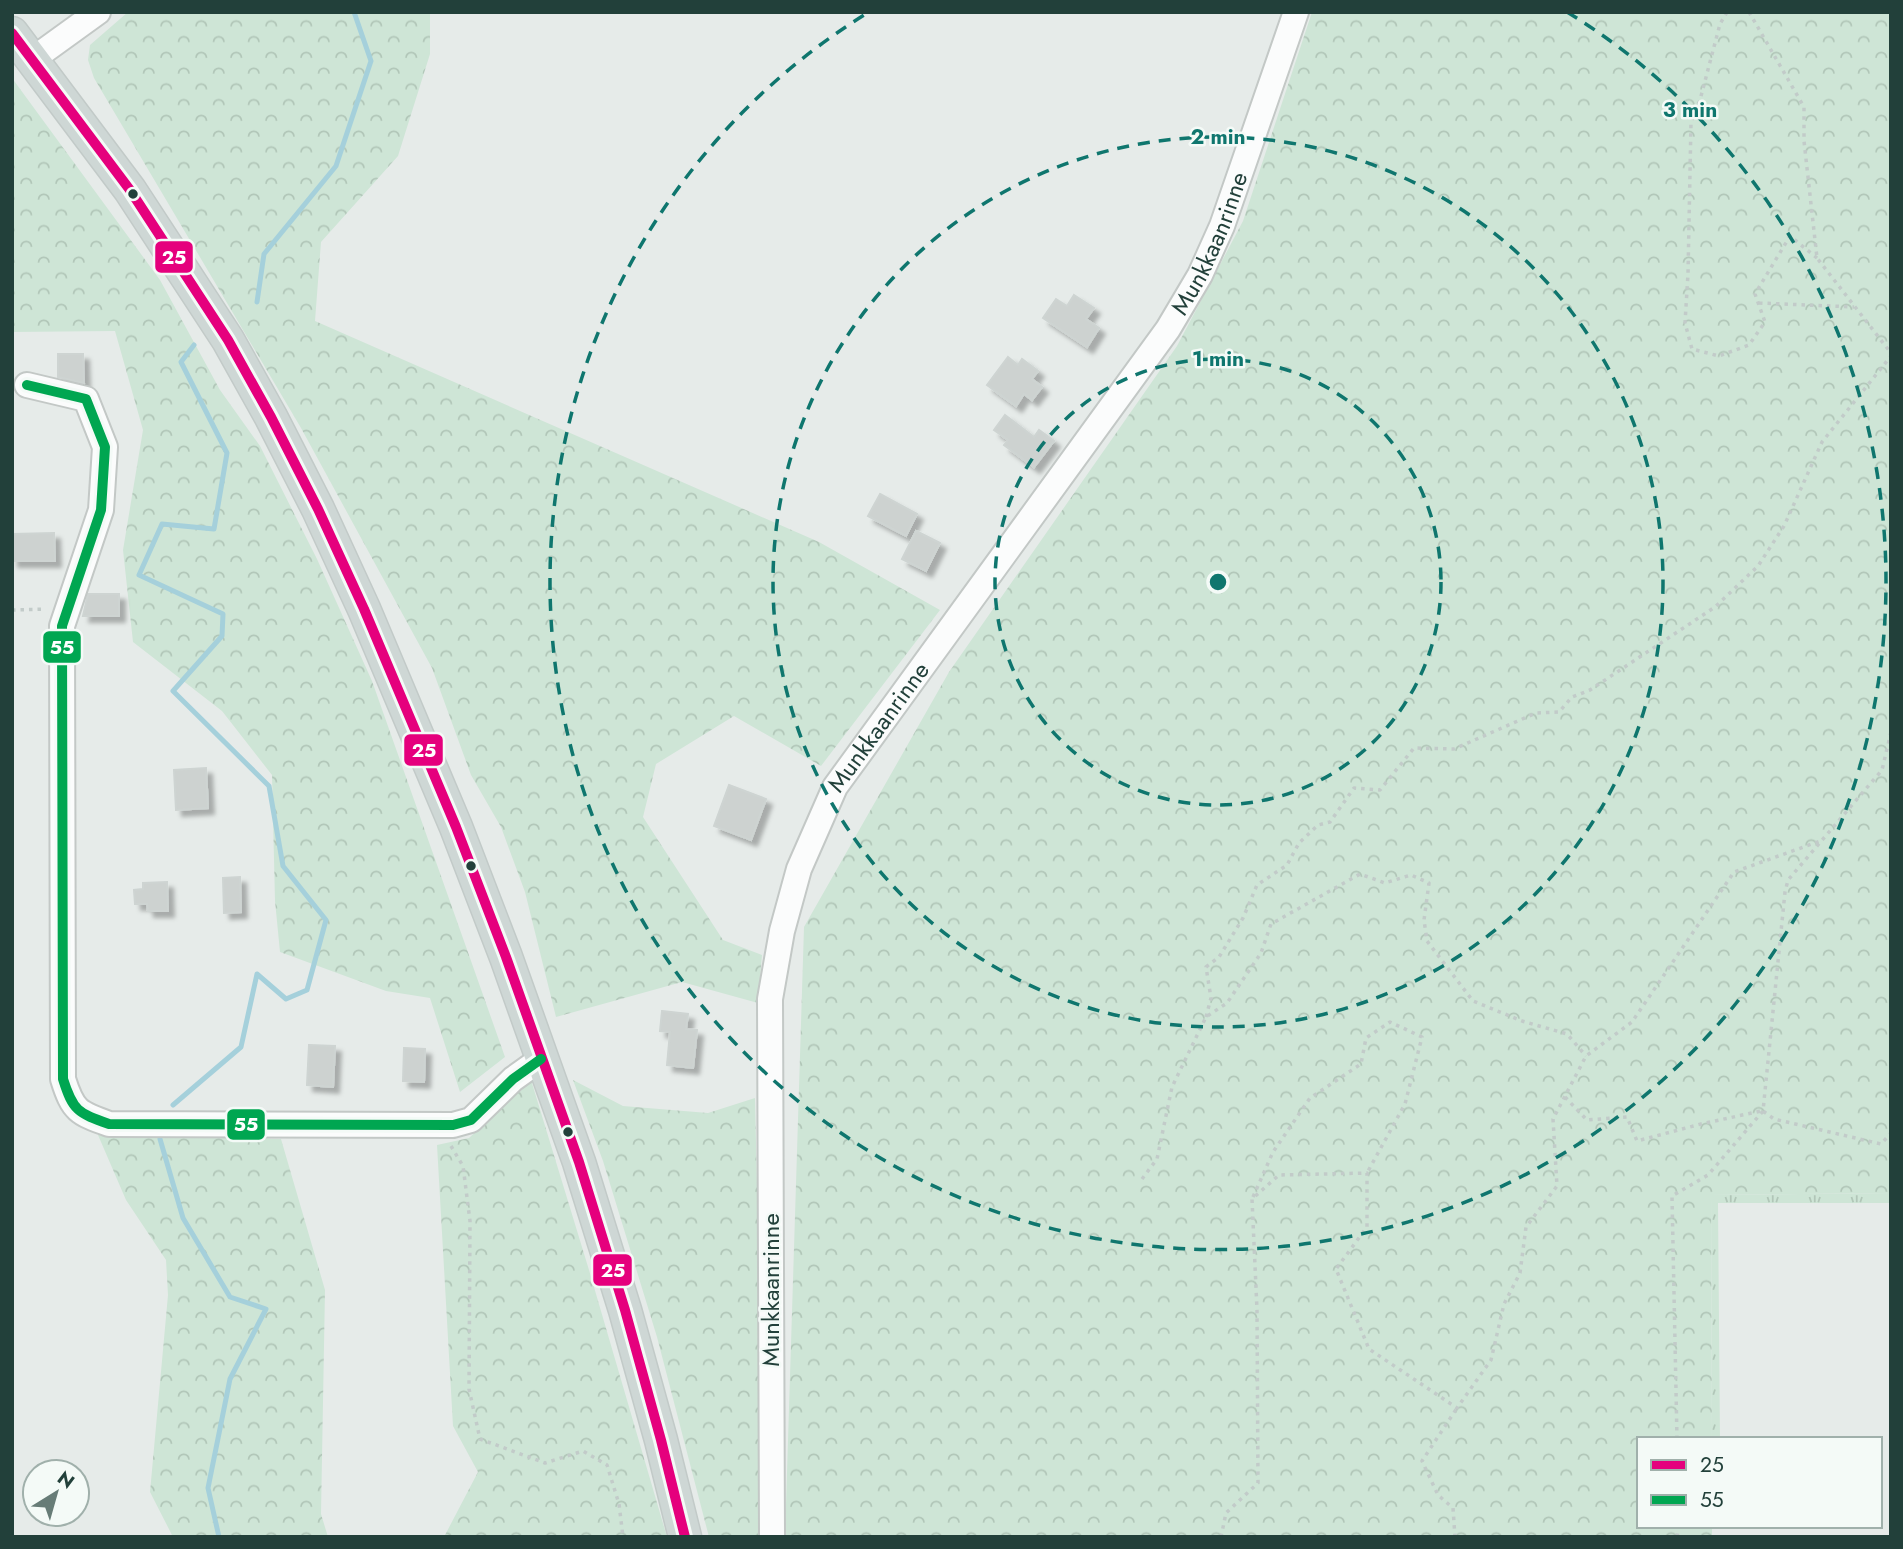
<svg xmlns="http://www.w3.org/2000/svg" width="1903" height="1549" font-family="Jost,sans-serif">
	<style>
		.grass { fill: url(#grass-tufts) }
		.forest { fill: url(#forest-crowns) }
		.lines { fill: none; stroke-linecap: round; stroke-linejoin: round }
		.stream { stroke: #a5d0db; stroke-width: 5 }
		.building { fill: #cdd2d0; stroke: #ced4d2; stroke-width: 2; filter: url(#shadow) }
		.minor-casing { stroke: #c3c8c6; stroke-width: 28 }
		.major-casing { stroke: #c2cac8; stroke-width: 35 }
		.path { stroke: #c2cbc9; stroke-width: 3.5; stroke-dasharray: 3.5 5; stroke-linecap: butt }
		.minor { stroke: #fbfcfc; stroke-width: 24 }
		.major { stroke: #ced7d5; stroke-width: 32 }
		.bus-1-casing { stroke: #f4faf7; stroke-width: 16 }
		.bus-2-casing { stroke: #f4faf7; stroke-width: 16 }
		.bus-1 { stroke: #e5007d; stroke-width: 10 }
		.bus-2 { stroke: #00a651; stroke-width: 10 }
		.ring { fill: none; stroke: #0f766e; stroke-width: 3.5; stroke-dasharray: 12 9 }
		.bus-dot { fill: #22403a; stroke: #f4faf7; stroke-width: 2.5 }
		.labels { text-anchor: middle; stroke-width: 5; stroke-linejoin: round; paint-order: stroke }
		.street-label { font-size: 24px; fill: #22403a; stroke: #f4faf7 }
		.centre { fill: #0f766e; stroke: #f4faf7; stroke-width: 3.5 }
		.ring-label { font-size: 21px; text-anchor: middle; font-weight: bold; fill: #0f766e; stroke: #f4faf7; stroke-width: 5; stroke-linejoin: round; paint-order: stroke }
		.line-badge { stroke: #f4faf7; stroke-width: 2.5 }
		.badge-label { font-size: 19px; text-anchor: middle; font-weight: bold; fill: #fff }
	</style>
	<defs>
		<pattern id="grass-tufts" width="24" height="20" patternUnits="userSpaceOnUse" patternTransform="scale(1.75)"><rect width="24" height="20" fill="#cee5d6"/><path d="M3 7l-1-3M5 7V3M7 7l1-3M15 17l-1-3M17 17v-4M19 17l1-3" fill="none" stroke="#b1c6b8"/></pattern>
		<pattern id="forest-crowns" width="20" height="18" patternUnits="userSpaceOnUse" patternTransform="scale(1.75)"><rect width="20" height="18" fill="#cee5d6"/><path d="M2 6a3 3 0 1 1 6 0M12 15a3 3 0 1 1 6 0" fill="none" stroke="#b1c6b8"/></pattern>
		<filter id="shadow"><feDropShadow dx="6" dy="6" stdDeviation="2" flood-color="#0004"/></filter>
	</defs>
	<rect width="100%" height="100%" fill="#e6ebe9"/>
	<path class="grass" d="M 1891,1193 L 1891,1203 L 1718,1203 L 1720,1439 L 1712,1439 L 1711,1195 Z"/>
	<path class="forest" d="M 128,12 L 430,12 L 430,54 L 398,156 L 321,242 L 315,321 L 819,542 L 940,610 L 821,766 L 734,716 L 656,764 L 643,817 L 723,940 L 762,955 L 758,1003 L 682,982 L 556,1017 L 525,892 L 501,827 L 471,775 L 432,668 L 301,428 L 94,78 L 88,60 L 90,45 Z
		M 1312,12 L 1891,12 L 1891,1193 L 1711,1195 L 1712,1439 L 1639,1439 L 1639,1526 L 1712,1526 L 1712,1537 L 785,1537 L 804,927 L 949,672 L 1177,346 L 1243,221 Z
		M 12,78 L 160,280 L 220,390 L 260,446 L 317,559 L 372,681 L 505,1057 L 460,1092 L 430,998 L 386,991 L 280,952 L 275,901 L 272,775 L 222,711 L 133,642 L 123,550 L 143,430 L 115,331 L 12,332 Z
		M 531,1080 L 589,1270 L 667,1537 L 444,1537 L 478,1472 L 453,1426 L 437,1145 L 469,1138 Z
		M 573,1080 L 623,1106 L 708,1113 L 755,1098 L 765,1537 L 709,1537 L 657,1337 L 603,1161 Z
		M 98,1135 L 281,1139 L 325,1290 L 321,1514 L 328,1537 L 173,1537 L 150,1492 L 168,1295 L 166,1260 L 126,1200 Z"/>
	<g class="lines">
		<path class="stream" d="M 257,302 L 264,254 L 336,166 L 371,61 L 354,12
			M 173,1105 L 241,1047 L 257,974 L 286,999 L 307,990 L 326,920 L 283,866 L 269,786 L 173,691 L 222,636 L 223,614 L 139,575 L 162,524 L 214,529 L 227,453 L 181,362 L 194,345
			M 160,1139 L 183,1218 L 230,1297 L 266,1309 L 230,1379 L 208,1488 L 219,1537"/>
	</g>
	<path class="building" d="M 1074,295 L 1094,308 L 1086,319 L 1099,328 L 1087,347 L 1043,318 L 1056,299 L 1067,306 Z
		M 58,354 L 83,354 L 84,383 L 58,377 Z
		M 1008,357 L 1018,365 L 1022,359 L 1038,371 L 1032,379 L 1042,387 L 1032,400 L 1024,394 L 1016,406 L 987,385 Z
		M 1005,415 L 1034,437 L 1039,430 L 1054,441 L 1034,467 L 1004,445 L 1008,440 L 994,430 Z
		M 880,494 L 917,514 L 906,536 L 868,516 Z
		M 916,531 L 940,543 L 926,571 L 902,559 Z
		M 54,533 L 55,561 L 12,561 L 12,534 Z
		M 88,594 L 119,594 L 119,616 L 83,616 Z
		M 206,768 L 208,808 L 176,810 L 174,770 Z
		M 729,785 L 766,799 L 751,840 L 714,826 Z
		M 240,877 L 241,912 L 224,913 L 223,878 Z
		M 167,882 L 168,911 L 148,911 L 147,904 L 135,904 L 134,890 L 143,889 L 143,883 Z
		M 662,1011 L 688,1014 L 686,1029 L 697,1030 L 693,1068 L 667,1065 L 670,1032 L 660,1031 Z
		M 309,1045 L 335,1046 L 333,1087 L 307,1085 Z
		M 404,1048 L 425,1049 L 424,1082 L 403,1081 Z"/>
	<g class="lines">
		<g class="minor-casing">
			<g id="minor">
				<path d="M 33,59 L 98,12"/>
				<path d="M 27,385 L 86,399 L 105,447 L 101,510 L 62,626 L 63,1079 C 73,1111 78,1113 109,1124 L 453,1125 L 471,1120 L 513,1079 L 541,1059"/>
				<path id="s1" d="M 772,1537 L 770,999 L 782,931 L 799,869 L 835,787 L 1168,329 L 1200,275 L 1222,226 L 1296,12"/>
			</g>
		</g>
		<g class="major-casing">
			<path id="major" d="M 12,33 L 130,190 L 228,340 L 271,417 L 318,509 L 364,609 L 456,827 L 506,957 L 579,1162 L 625,1310 L 661,1440 L 685,1537"/>
		</g>
		<path class="path" d="M 1727,12 L 1720,24 L 1700,100 L 1691,122 L 1688,274 L 1685,323 L 1692,349 L 1719,356 L 1749,345 L 1765,322 L 1755,294 L 1790,236 L 1817,258
			M 1749,12 L 1804,107 L 1804,141 L 1817,258 L 1891,353
			M 1759,303 L 1854,307
			M 12,610 L 46,609
			M 1891,732 L 1882,770 L 1788,880 L 1785,892 L 1763,1111 L 1774,1119 L 1881,1144 L 1891,1133
			M 1206,1017 L 1211,998 L 1206,967 L 1219,957 L 1243,918 L 1257,885 L 1287,865 L 1299,843 L 1318,825 L 1330,822 L 1354,788 L 1380,790 L 1414,748 L 1454,749 L 1536,713 L 1559,712 L 1572,697 L 1590,690 L 1715,607 L 1758,566 L 1784,526 L 1822,442 L 1891,356
			M 1565,1097 L 1587,1120 L 1627,1117 L 1637,1141 L 1701,1124 L 1761,1111
			M 451,1146 L 463,1166 L 470,1221 L 469,1389 L 480,1439 L 545,1463 L 583,1451 L 607,1465 L 619,1504 L 623,1537
			M 1142,1179 L 1157,1159 L 1172,1087 L 1206,1017 L 1227,1003 L 1261,953 L 1271,924 L 1360,874 L 1385,883 L 1411,875 L 1429,883 L 1424,920 L 1427,941 L 1473,1001 L 1522,1021 L 1567,1034 L 1586,1056
			M 1253,1197 L 1273,1152 L 1310,1098 L 1361,1064 L 1366,1038 L 1390,1022 L 1422,1037 L 1405,1104 L 1367,1173
			M 1677,1439 L 1672,1196 L 1708,1175 L 1763,1111
			M 1221,1537 L 1226,1513 L 1258,1483 L 1257,1310 L 1252,1199 L 1279,1175 L 1367,1173 L 1367,1227 L 1336,1269 L 1369,1349 L 1457,1408 L 1491,1360 L 1504,1304 L 1520,1273 L 1526,1227 L 1557,1186 L 1553,1119 L 1586,1056 L 1632,1022 L 1734,872 L 1823,840
			M 1455,1537 L 1453,1508 L 1438,1495 L 1422,1461 L 1457,1408
			M 1677,1537 L 1679,1526"/>
		<use href="#minor" class="minor"/>
		<use href="#major" class="major"/>
		<g class="bus-1-casing">
			<path id="bus-1" d="M 12,33 L 130,190 L 228,340 L 271,417 L 318,509 L 364,609 L 456,827 L 506,957 L 579,1162 L 625,1310 L 661,1440 L 685,1537"/>
		</g>
		<g class="bus-2-casing">
			<path id="bus-2" d="M 27,385 L 86,399 L 105,447 L 101,510 L 62,626 L 63,1079 C 73,1111 78,1113 109,1124 L 453,1125 L 471,1120 L 513,1079 L 541,1059"/>
		</g>
		<use href="#bus-1" class="bus-1"/>
		<use href="#bus-2" class="bus-2"/>
	</g>
	<g class="ring">
		<circle cx="1218" cy="582" r="223"/>
		<circle cx="1218" cy="582" r="445"/>
		<path d="M1567 12A668 668 0 1 1 869 12"/>
	</g>
	<g class="bus-dot">
		<circle cx="133" cy="194" r="6"/>
		<circle cx="471" cy="866" r="6"/>
		<circle cx="568" cy="1132" r="6"/>
	</g>
	<g class="labels">
		<g class="street-label">
			<text dy="8" stroke="none"><textPath href="#s1" startOffset="1423">Munkkaanrinne</textPath></text>
			<text dy="8" stroke="none"><textPath href="#s1" startOffset="835">Munkkaanrinne</textPath></text>
			<text transform="translate(771 1290) rotate(-90)" y="8">Munkkaanrinne</text>
		</g>
	</g>
	<circle cx="1218" cy="582" r="10" class="centre"/>
	<g class="ring-label">
		<text x="1690" y="117">3 min</text>
		<text x="1218" y="144">2 min</text>
		<text x="1218" y="366">1 min</text>
	</g>
	<g class="line-badge">
		<rect x="154" y="240" width="40" height="34" rx="7" fill="#e5007d"/>
		<rect x="42" y="630" width="40" height="34" rx="7" fill="#00a651"/>
		<rect x="403" y="733" width="41" height="34" rx="7" fill="#e5007d"/>
		<rect x="226" y="1108" width="40" height="33" rx="7" fill="#00a651"/>
		<rect x="592" y="1253" width="41" height="34" rx="7" fill="#e5007d"/>
	</g>
	<g class="badge-label">
		<text x="174" y="264">25</text>
		<text x="62" y="654">55</text>
		<text x="424" y="757">25</text>
		<text x="246" y="1131">55</text>
		<text x="613" y="1277">25</text>
	</g>
	<rect width="1903" height="1549" fill="none" stroke="#22403a" stroke-width="28"/>
	<rect x="1637" y="1437" width="245" height="91" fill="#f4faf7" stroke="#a0b0ab" stroke-width="2"/>
	<rect x="1651" y="1460" width="35" height="10" fill="#e5007d" stroke="#a0b0ab" stroke-width="2"/>
	<text x="1700" y="1472" font-size="21" fill="#22403a">25</text>
	<rect x="1651" y="1495" width="35" height="10" fill="#00a651" stroke="#a0b0ab" stroke-width="2"/>
	<text x="1700" y="1507" font-size="21" fill="#22403a">55</text>
	<g transform="translate(56 1493) rotate(37)"><circle r="33" fill="#f4faf7" stroke="#a0b0ab" stroke-width="2"/>
	<path d="M0-5L12 26L0 18L-12 26Z" fill="#677c77"/>
	<text y="-10" font-size="19" font-weight="bold" text-anchor="middle" fill="#22403a">N</text>
	</g>
</svg>
